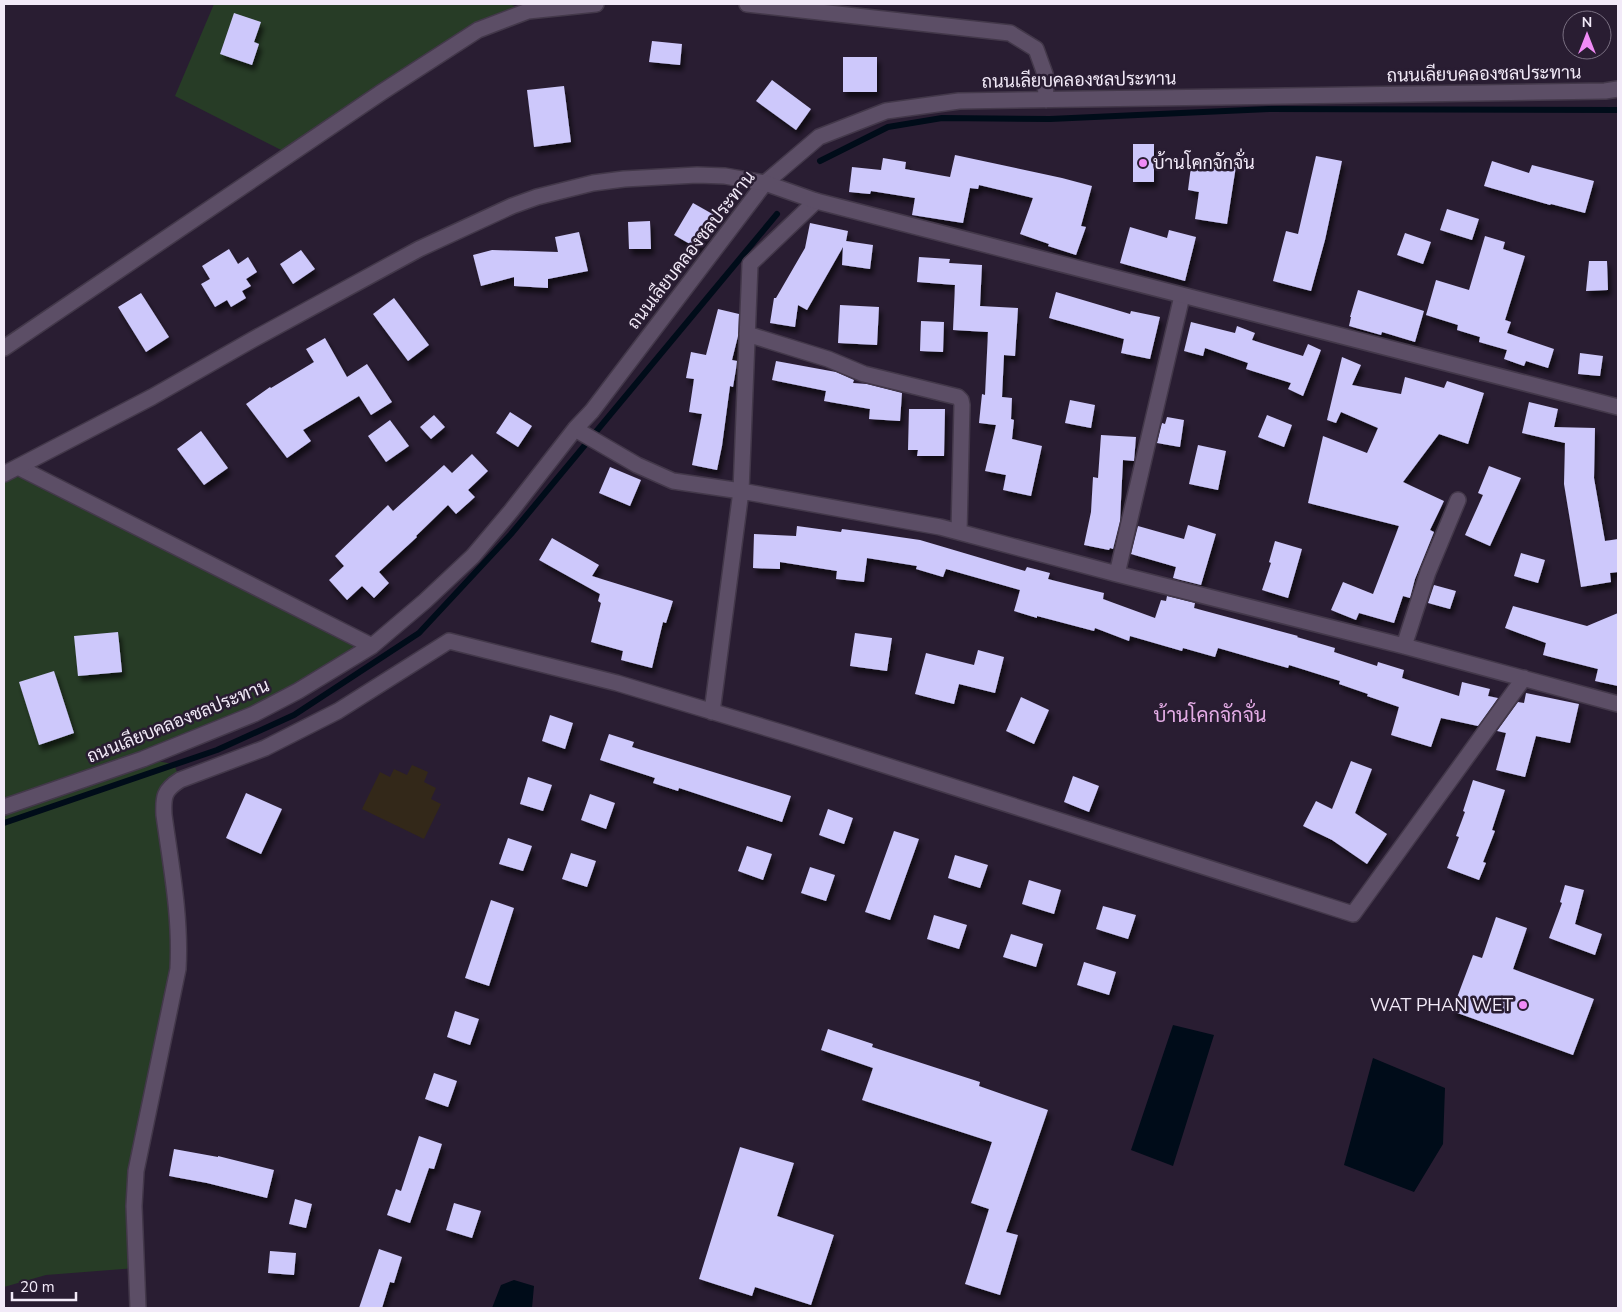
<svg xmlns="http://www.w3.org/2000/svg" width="1622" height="1312" font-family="'Nunito Sans',Sarabun,sans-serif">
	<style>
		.medical { fill: #332819 }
		.green { fill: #273c26 }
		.water { fill: #000c19 }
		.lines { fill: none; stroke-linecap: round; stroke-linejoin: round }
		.stream { stroke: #000c19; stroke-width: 6 }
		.building { fill: #cdc8fb; filter: url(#shadow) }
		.minor-casing { stroke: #43384a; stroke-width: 18 }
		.tertiary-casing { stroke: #43384a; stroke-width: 18 }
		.minor { stroke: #5c4e66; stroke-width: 15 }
		.tertiary { stroke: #5c4e66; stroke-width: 15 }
		.poi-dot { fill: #f08bf6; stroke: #291d32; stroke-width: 2 }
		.labels { text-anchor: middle; stroke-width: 5; stroke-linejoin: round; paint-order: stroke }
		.street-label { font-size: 18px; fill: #f2eaf8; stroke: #291d32 }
		.poi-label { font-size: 18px; fill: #f2eaf8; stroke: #291d32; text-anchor: start }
		.quarter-label { font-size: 20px; fill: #e5ade7; stroke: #291d32 }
	</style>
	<defs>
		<filter id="shadow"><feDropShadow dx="3" dy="5.5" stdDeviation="2.5" flood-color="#0009"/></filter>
	</defs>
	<rect width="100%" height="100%" fill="#291d32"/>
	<path class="medical" d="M 412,765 L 428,772 L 424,782 L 436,788 L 431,799 L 441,804 L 424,839 L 362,809 L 380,772 L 390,777 L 394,769 L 407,775 Z"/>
	<path class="green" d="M 214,4 L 509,4 L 528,11 L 478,30 L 291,155 L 175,96 Z
		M 18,467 L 372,646 L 298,691 L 144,759 L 174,764 L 180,780 L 170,787 L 179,945 L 136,1171 L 136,1268 L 46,1275 L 4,1287 L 4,474 Z"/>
	<path class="water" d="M 1173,1025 L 1214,1035 L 1173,1166 L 1131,1150 Z
		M 1373,1058 L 1445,1088 L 1443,1144 L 1414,1192 L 1344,1165 Z
		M 514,1280 L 534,1286 L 532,1308 L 492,1308 L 501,1285 Z"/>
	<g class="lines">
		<path class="stream" d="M 820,161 L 888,127 L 942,118 L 1050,119 L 1269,109 L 1618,110
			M 4,823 L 217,750 L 294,715 L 419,633 L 511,534 L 777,214"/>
	</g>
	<path class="building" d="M 234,13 L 261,22 L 254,42 L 259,44 L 252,65 L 220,54 Z
		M 652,41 L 682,44 L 680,65 L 649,62 Z
		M 843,57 L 877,57 L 877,92 L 843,92 Z
		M 772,80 L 811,109 L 796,130 L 756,101 Z
		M 564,86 L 571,142 L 534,147 L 527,90 Z
		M 1133,144 L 1154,144 L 1154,182 L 1133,182 Z
		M 955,155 L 1062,178 L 1092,186 L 1081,226 L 1086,227 L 1076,255 L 1048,246 L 1049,244 L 1020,234 L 1033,198 L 979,185 L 978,189 L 970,188 L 963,223 L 912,215 L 915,198 L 871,191 L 870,194 L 849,192 L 852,167 L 881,170 L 883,158 L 906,162 L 905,169 L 950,177 Z
		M 1316,156 L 1342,161 L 1325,240 L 1311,291 L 1273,281 L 1286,231 L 1298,234 Z
		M 1192,159 L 1236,166 L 1227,224 L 1195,219 L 1199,192 L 1188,190 Z
		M 1492,161 L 1529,173 L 1532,165 L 1594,181 L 1585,213 L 1551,204 L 1550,205 L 1484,186 Z
		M 693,203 L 716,216 L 697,248 L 674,235 Z
		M 1447,209 L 1479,219 L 1472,240 L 1440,230 Z
		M 650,221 L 651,249 L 629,249 L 628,222 Z
		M 810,223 L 848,231 L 846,241 L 873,245 L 870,269 L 842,265 L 843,247 L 807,310 L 798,305 L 795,327 L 770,323 L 774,298 L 776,298 L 805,248 Z
		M 1130,227 L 1167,238 L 1169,230 L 1196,237 L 1185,281 L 1120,263 Z
		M 579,232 L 588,271 L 548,279 L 548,288 L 514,286 L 514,277 L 481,286 L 473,255 L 492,250 L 558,252 L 555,237 Z
		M 1405,233 L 1431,242 L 1423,264 L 1397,255 Z
		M 1485,236 L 1505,242 L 1503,249 L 1525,256 L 1505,320 L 1511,322 L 1507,333 L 1554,349 L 1548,368 L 1526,361 L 1524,366 L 1504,359 L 1507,350 L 1479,342 L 1480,337 L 1457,330 L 1458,325 L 1426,315 L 1436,280 L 1469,290 Z
		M 229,249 L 238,264 L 248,257 L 257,272 L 246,279 L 251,286 L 242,291 L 246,298 L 231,307 L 227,300 L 215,307 L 201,284 L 210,279 L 202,266 Z
		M 301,250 L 315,269 L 293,284 L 280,264 Z
		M 919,257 L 950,259 L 949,263 L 982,265 L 980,306 L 1018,308 L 1015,356 L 1004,355 L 1002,397 L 1012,398 L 1011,419 L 1014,420 L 1012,439 L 1042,446 L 1031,496 L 1003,490 L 1006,475 L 985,471 L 996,425 L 979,423 L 982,394 L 985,395 L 988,332 L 953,330 L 955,285 L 917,282 Z
		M 1589,261 L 1607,261 L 1608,290 L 1586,291 Z
		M 1358,290 L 1424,311 L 1415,342 L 1382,332 L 1381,335 L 1349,326 L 1351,317 L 1350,317 Z
		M 1056,292 L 1130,314 L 1131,311 L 1160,317 L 1150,359 L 1121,353 L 1124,339 L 1049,318 Z
		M 141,293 L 169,337 L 146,352 L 118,307 Z
		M 394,298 L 429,345 L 408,361 L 373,314 Z
		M 840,305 L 879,307 L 877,345 L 838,343 Z
		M 718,309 L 739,314 L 738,336 L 732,360 L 737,361 L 736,369 L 733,387 L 730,386 L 722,446 L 717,470 L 692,465 L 702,414 L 689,412 L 694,379 L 686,378 L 691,352 L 706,355 Z
		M 921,321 L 944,322 L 943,352 L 920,351 Z
		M 1191,322 L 1235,333 L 1237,326 L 1255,333 L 1252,340 L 1303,356 L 1308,344 L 1321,350 L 1303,396 L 1288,389 L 1291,383 L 1246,369 L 1248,363 L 1205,348 L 1203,356 L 1184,351 Z
		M 325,338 L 347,377 L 367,364 L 392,402 L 371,415 L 359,396 L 303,430 L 311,441 L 287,458 L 246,404 L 270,387 L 271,388 L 314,362 L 306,349 Z
		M 1580,353 L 1603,356 L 1600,376 L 1578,374 Z
		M 1342,357 L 1361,365 L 1352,385 L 1401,394 L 1405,377 L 1444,388 L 1447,381 L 1484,393 L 1468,444 L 1439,434 L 1403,482 L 1444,501 L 1430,530 L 1434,532 L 1415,579 L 1410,598 L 1403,596 L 1394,623 L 1359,613 L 1356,620 L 1331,610 L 1343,582 L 1373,594 L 1399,526 L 1308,503 L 1323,436 L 1367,453 L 1378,428 L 1341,412 L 1336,423 L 1327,420 Z
		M 776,361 L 836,372 L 854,380 L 853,383 L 867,384 L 902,393 L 900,421 L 869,419 L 870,409 L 824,401 L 826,391 L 772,380 Z
		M 1070,400 L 1095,405 L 1091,428 L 1065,423 Z
		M 1529,402 L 1558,409 L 1554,427 L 1595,428 L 1594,478 L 1605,541 L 1618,539 L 1618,572 L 1610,573 L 1611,582 L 1581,587 L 1564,484 L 1565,443 L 1522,433 Z
		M 909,409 L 945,409 L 944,456 L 917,456 L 918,450 L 908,450 Z
		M 510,412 L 532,426 L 518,447 L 496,433 Z
		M 434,415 L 445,427 L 431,439 L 420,427 Z
		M 1267,415 L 1292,425 L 1284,447 L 1258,437 Z
		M 1167,417 L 1184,420 L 1180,447 L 1157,443 L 1162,423 L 1165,424 Z
		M 390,420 L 409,446 L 386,462 L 368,436 Z
		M 201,431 L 228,468 L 204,485 L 177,449 Z
		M 1101,435 L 1136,437 L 1134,461 L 1123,460 L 1120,521 L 1113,549 L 1110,548 L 1109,550 L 1084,545 L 1091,512 L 1093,477 L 1098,478 Z
		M 1198,445 L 1226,451 L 1218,490 L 1189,484 Z
		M 472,454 L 488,471 L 468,490 L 475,497 L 456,514 L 448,505 L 416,536 L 417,537 L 379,572 L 389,583 L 374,598 L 362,586 L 347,600 L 329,580 L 344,566 L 335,556 L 388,505 L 393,511 L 444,465 L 452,473 Z
		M 1489,466 L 1521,478 L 1490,546 L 1465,535 L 1483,495 L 1478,493 Z
		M 610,467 L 641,480 L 630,506 L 599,493 Z
		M 1188,525 L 1216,534 L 1201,585 L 1173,578 L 1176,567 L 1131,554 L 1138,526 L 1184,539 Z
		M 797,526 L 841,532 L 842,529 L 865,532 L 920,540 L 1025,571 L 1027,567 L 1050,573 L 1048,579 L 1104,593 L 1103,599 L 1155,618 L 1161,600 L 1166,601 L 1167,596 L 1195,603 L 1194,608 L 1298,636 L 1297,637 L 1335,648 L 1334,652 L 1377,666 L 1378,662 L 1404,670 L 1402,678 L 1459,696 L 1462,682 L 1490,689 L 1488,696 L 1498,698 L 1478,726 L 1441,718 L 1431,747 L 1391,735 L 1399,707 L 1367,696 L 1368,694 L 1339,684 L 1340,681 L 1289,665 L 1288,668 L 1218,648 L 1215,657 L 1183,648 L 1182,651 L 1130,636 L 1129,641 L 1095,628 L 1094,631 L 1037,616 L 1037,618 L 1014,611 L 1020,590 L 946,569 L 943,577 L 916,569 L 917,566 L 867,558 L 864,582 L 836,579 L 837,571 L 780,562 L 780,569 L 753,568 L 754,534 L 796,536 Z
		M 552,538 L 599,565 L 592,576 L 673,601 L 666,623 L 663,622 L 652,668 L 621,660 L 623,651 L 591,642 L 601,603 L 598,601 L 600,594 L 539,560 Z
		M 1275,541 L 1302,549 L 1288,598 L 1262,590 L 1271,563 L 1269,562 Z
		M 1521,553 L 1545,560 L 1538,583 L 1514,576 Z
		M 1434,585 L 1456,591 L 1450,609 L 1428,603 Z
		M 1513,606 L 1587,626 L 1618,613 L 1618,686 L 1595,681 L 1598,669 L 1543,655 L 1546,643 L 1505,628 Z
		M 118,632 L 122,672 L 78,676 L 74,636 Z
		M 855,633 L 892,638 L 887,671 L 850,666 Z
		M 978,650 L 1004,657 L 995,693 L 959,684 L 954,704 L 915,694 L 926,653 L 974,665 Z
		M 54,671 L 74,733 L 39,745 L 19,682 Z
		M 1526,693 L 1579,704 L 1570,743 L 1536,736 L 1525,777 L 1496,770 L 1506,733 L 1497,731 L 1518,702 L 1524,703 Z
		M 1021,697 L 1049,710 L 1034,744 L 1006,731 Z
		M 550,715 L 573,723 L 565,749 L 542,741 Z
		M 609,734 L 634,742 L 632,747 L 791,796 L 782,822 L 679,788 L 678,791 L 653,783 L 655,778 L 600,760 Z
		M 1351,761 L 1372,769 L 1355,813 L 1387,834 L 1367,864 L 1332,840 L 1303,826 L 1316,801 L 1332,809 Z
		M 1073,776 L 1099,786 L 1089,812 L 1064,802 Z
		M 528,777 L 552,785 L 543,811 L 520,804 Z
		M 1473,780 L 1505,790 L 1492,830 L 1495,831 L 1483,862 L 1486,863 L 1479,880 L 1447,868 L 1459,837 L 1456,836 L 1465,812 L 1463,811 Z
		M 246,793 L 282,809 L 261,854 L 226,838 Z
		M 590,794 L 615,803 L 606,829 L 581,820 Z
		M 828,809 L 853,818 L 844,844 L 819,835 Z
		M 894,831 L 919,839 L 890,920 L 865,912 Z
		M 508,838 L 532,846 L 523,871 L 499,864 Z
		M 747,846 L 772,854 L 763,880 L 738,871 Z
		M 571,853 L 596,861 L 587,887 L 562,879 Z
		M 955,855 L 988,865 L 980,888 L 948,878 Z
		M 810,867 L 835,875 L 826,901 L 801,893 Z
		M 1029,880 L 1061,890 L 1054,914 L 1022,904 Z
		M 1565,885 L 1584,890 L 1575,924 L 1602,934 L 1595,955 L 1549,938 L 1562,903 L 1560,902 Z
		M 491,900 L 514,908 L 489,986 L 465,978 Z
		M 1103,906 L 1136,915 L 1128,939 L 1096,929 Z
		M 934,915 L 967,925 L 959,949 L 927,939 Z
		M 1496,917 L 1527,928 L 1513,969 L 1594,999 L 1573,1055 L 1452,1011 L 1473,955 L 1482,958 Z
		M 1011,934 L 1043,944 L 1036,967 L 1003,957 Z
		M 1084,962 L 1116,972 L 1109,995 L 1077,985 Z
		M 455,1011 L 479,1019 L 470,1045 L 447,1037 Z
		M 828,1029 L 873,1044 L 872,1047 L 980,1082 L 979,1086 L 1048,1110 L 1006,1232 L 1018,1235 L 1000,1295 L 965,1284 L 989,1209 L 971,1203 L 992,1142 L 862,1100 L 873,1068 L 821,1050 Z
		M 434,1073 L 457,1081 L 448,1107 L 425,1099 Z
		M 419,1136 L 442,1144 L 434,1169 L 429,1168 L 410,1223 L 387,1215 L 396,1189 L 401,1191 Z
		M 740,1147 L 794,1163 L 777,1216 L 834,1235 L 811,1305 L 755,1287 L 752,1296 L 699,1279 Z
		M 174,1149 L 218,1157 L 218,1156 L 274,1170 L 267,1198 L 207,1183 L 169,1176 Z
		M 295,1199 L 312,1204 L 306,1228 L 289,1224 Z
		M 454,1203 L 481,1211 L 472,1238 L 446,1230 Z
		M 379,1249 L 402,1257 L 394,1283 L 390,1282 L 382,1308 L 359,1308 Z
		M 270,1251 L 296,1253 L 294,1275 L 268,1273 Z"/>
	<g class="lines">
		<g class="minor-casing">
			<path id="minor" d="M 747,4 L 1010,33 L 1036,49 L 1045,74 L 1046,100
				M 747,334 L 828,359 L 864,374 L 958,397 L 961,400 L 962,405 L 959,532
				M 4,348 L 382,92 L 478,30 L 528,11 L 596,4
				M 575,429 L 637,465 L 673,481 L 741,491 L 940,527 L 1117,574 L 1404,646 L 1618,704
				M 18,467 L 372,646
				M 1117,574 L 1182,296
				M 1404,646 L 1428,572 L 1458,500
				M 712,712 L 741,491 L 750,264 L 816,201
				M 4,807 L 143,759 L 254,714 L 298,691 L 372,646 L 425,601 L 473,556 L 511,511 L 575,429 L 592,411 L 765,183 L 819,137 L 886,111 L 959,101 L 1605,91 L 1618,89
				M 138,1308 L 134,1206 L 136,1171 L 178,969 C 181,917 171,866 164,815 C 163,797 164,790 180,780 L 265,748 L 338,711 L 449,641 L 617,683 L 790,735 L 1353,914 L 1524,678"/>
		</g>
		<g class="tertiary-casing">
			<path id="tertiary" d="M 4,474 L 152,397 L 252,340 L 419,249 L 512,206 L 537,197 L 593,183 L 624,179 L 697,175 L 725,176 L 765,183 L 816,201 L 1618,407"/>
		</g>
		<use href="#minor" class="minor"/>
		<use href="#tertiary" class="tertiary"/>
	</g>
	<g class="poi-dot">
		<circle cx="1143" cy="163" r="5"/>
		<circle cx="1523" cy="1005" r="5"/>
	</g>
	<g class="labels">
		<g class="street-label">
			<text transform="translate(1484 74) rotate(-1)" y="6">ถนนเลียบคลองชลประทาน</text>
			<text transform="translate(1079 80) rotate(-1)" y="6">ถนนเลียบคลองชลประทาน</text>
			<text transform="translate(691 250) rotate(-52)" y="6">ถนนเลียบคลองชลประทาน</text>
			<text transform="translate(178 721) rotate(-22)" y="6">ถนนเลียบคลองชลประทาน</text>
		</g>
		<g class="poi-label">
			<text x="1153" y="169">บ้านโคกจักจั่น</text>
			<text x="1513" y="1011" text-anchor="end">WAT PHAN WET</text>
		</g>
		<g class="quarter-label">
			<text x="1210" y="722">บ้านโคกจักจั่น</text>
		</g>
	</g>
	<rect width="1622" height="1312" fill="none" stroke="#f2eaf8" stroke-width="10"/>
	<g transform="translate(1587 35)"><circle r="24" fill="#291d32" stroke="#796f81"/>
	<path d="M0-4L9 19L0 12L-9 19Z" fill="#f08bf6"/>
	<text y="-8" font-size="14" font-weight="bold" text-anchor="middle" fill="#f2eaf8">N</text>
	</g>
	<path d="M12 1292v8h64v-8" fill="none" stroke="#f2eaf8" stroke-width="2.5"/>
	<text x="20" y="1292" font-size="15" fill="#f2eaf8" stroke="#291d32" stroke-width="4" paint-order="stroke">20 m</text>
</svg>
